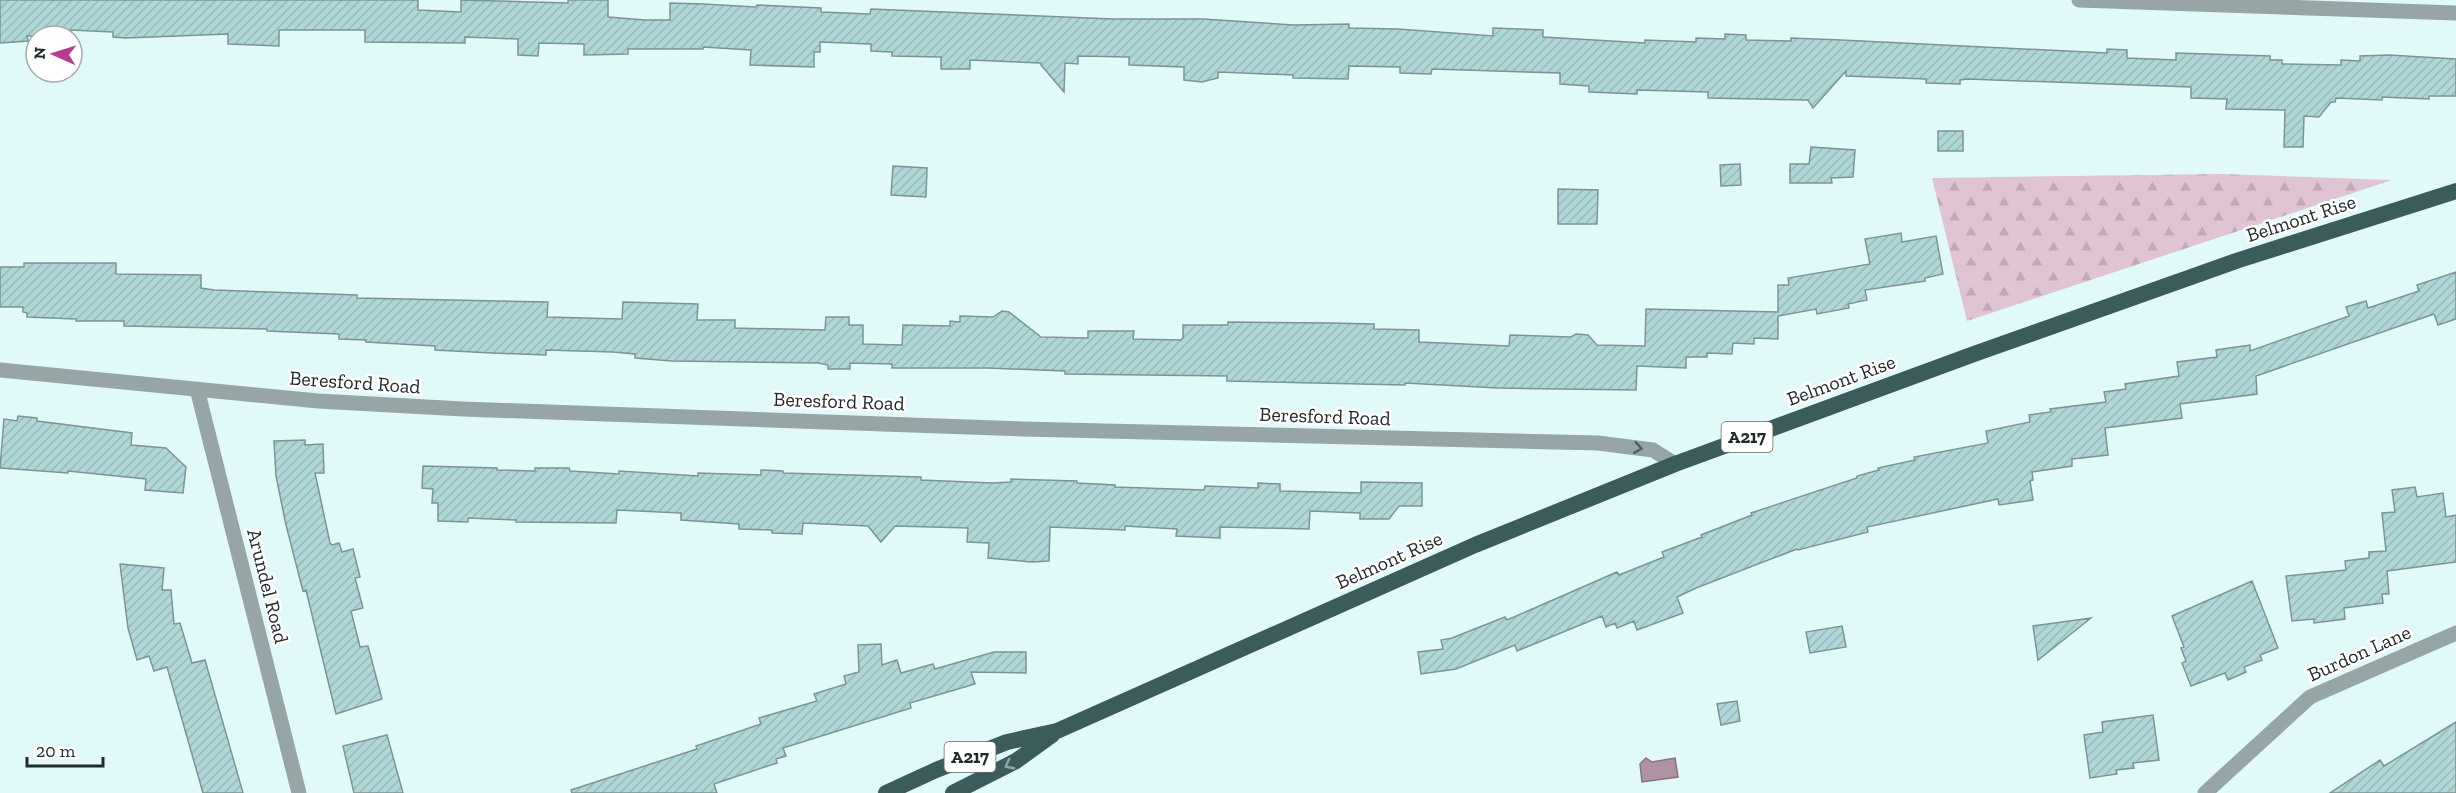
<svg xmlns="http://www.w3.org/2000/svg" width="2456" height="793" font-family="'Zilla Slab',serif">
	<style>
		.forest { fill: url(#forest-firs) }
		.water { fill: #af93a2; stroke: #85747e; stroke-width: 1.5 }
		.building { fill: url(#building-hatch); stroke: #7e9494; stroke-width: 1.5 }
		.lines { fill: none; stroke-linecap: round; stroke-linejoin: round }
		.minor { stroke: #96a6a7; stroke-width: 15 }
		.tertiary { stroke: #96a6a7; stroke-width: 15 }
		.trunk { stroke: #3c5c5c; stroke-width: 16 }
		.oneway { stroke: #505c5d }
		.oneway2 { stroke: #94a5a5 }
		.labels { text-anchor: middle; stroke-width: 5; stroke-linejoin: round; paint-order: stroke }
		.shield { fill: #fff; stroke: #646a6b; stroke-width: 1.5 }
		.shield-label { font-size: 18px; font-weight: bold; fill: #222a2b }
		.street-label { font-size: 20px; fill: #222a2b; stroke: #fff }
	</style>
	<defs>
		<pattern id="forest-firs" width="22" height="20" patternUnits="userSpaceOnUse" patternTransform="scale(1.5)"><rect width="22" height="20" fill="#e1c4d3"/><path d="M5 1l3.5 6h-7zM16 11l3.5 6h-7z" fill="#c1a9b5"/></pattern>
		<pattern id="building-hatch" width="6" height="6" patternUnits="userSpaceOnUse" patternTransform="scale(1.5)"><rect width="6" height="6" fill="#b0d7d7"/><path d="M-1 1l2-2M0 6l6-6M5 7l2-2" fill="none" stroke="#97b9b9"/></pattern>
	</defs>
	<rect width="100%" height="100%" fill="#e2f9fa"/>
	<path class="forest" d="M 2222,174 L 2392,180 L 1967,321 L 1932,178 Z"/>
	<path class="water" d="M 1646,758 L 1652,762 L 1675,758 L 1678,777 L 1642,782 L 1640,764 Z"/>
	<path class="building" d="M 0,0 L 418,0 L 418,10 L 461,12 L 461,0 L 568,3 L 568,0 L 608,0 L 608,17 L 645,20 L 670,20 L 670,3 L 703,4 L 756,7 L 757,5 L 821,8 L 821,12 L 870,14 L 871,9 L 1113,19 L 1203,19 L 1294,25 L 1349,24 L 1349,28 L 1398,29 L 1493,36 L 1493,28 L 1543,30 L 1543,37 L 1645,43 L 1645,40 L 1696,42 L 1696,38 L 1725,39 L 1725,34 L 1746,35 L 1746,40 L 1791,41 L 1791,38 L 1841,40 L 2107,53 L 2107,49 L 2127,50 L 2127,58 L 2176,60 L 2176,53 L 2270,56 L 2270,60 L 2282,60 L 2282,64 L 2341,65 L 2341,60 L 2360,61 L 2360,56 L 2389,55 L 2456,59 L 2456,96 L 2429,96 L 2429,99 L 2382,97 L 2382,100 L 2336,98 L 2335,102 L 2331,102 L 2319,117 L 2304,116 L 2303,147 L 2284,147 L 2285,110 L 2226,109 L 2227,99 L 2191,98 L 2191,87 L 1967,79 L 1960,80 L 1960,84 L 1926,83 L 1926,79 L 1846,76 L 1846,71 L 1813,108 L 1808,100 L 1708,98 L 1708,92 L 1637,90 L 1637,94 L 1589,92 L 1589,86 L 1560,84 L 1560,73 L 1432,69 L 1431,74 L 1400,73 L 1400,67 L 1349,66 L 1348,79 L 1293,78 L 1293,75 L 1218,72 L 1218,78 L 1202,82 L 1184,80 L 1184,67 L 1129,65 L 1129,57 L 1078,56 L 1078,64 L 1065,63 L 1064,92 L 1041,65 L 1041,63 L 970,60 L 970,69 L 941,69 L 941,57 L 892,56 L 892,52 L 871,51 L 871,44 L 820,42 L 820,52 L 814,52 L 814,67 L 750,65 L 751,50 L 703,47 L 703,49 L 628,49 L 628,54 L 584,55 L 584,44 L 539,43 L 538,56 L 518,55 L 518,39 L 465,37 L 465,43 L 365,42 L 365,30 L 279,30 L 279,46 L 228,44 L 228,34 L 126,38 L 113,37 L 113,32 L 70,30 L 70,36 L 27,36 L 28,41 L 0,43 Z
		M 1938,131 L 1963,131 L 1963,151 L 1938,151 Z
		M 1811,147 L 1855,150 L 1853,177 L 1831,178 L 1832,183 L 1790,183 L 1790,164 L 1809,164 Z
		M 1740,164 L 1741,185 L 1721,186 L 1720,165 Z
		M 893,166 L 927,168 L 926,197 L 891,195 Z
		M 1558,189 L 1598,190 L 1597,224 L 1558,224 Z
		M 1901,233 L 1902,242 L 1936,236 L 1943,274 L 1925,278 L 1925,281 L 1865,290 L 1867,300 L 1848,304 L 1849,308 L 1817,314 L 1816,309 L 1778,316 L 1778,339 L 1754,338 L 1754,344 L 1733,343 L 1732,354 L 1707,353 L 1707,357 L 1686,357 L 1686,368 L 1637,366 L 1636,390 L 1498,388 L 1405,383 L 1405,385 L 1227,381 L 1227,376 L 1065,374 L 1065,371 L 988,368 L 892,368 L 892,364 L 850,363 L 850,369 L 828,369 L 828,365 L 818,363 L 672,361 L 635,358 L 635,354 L 613,352 L 546,350 L 546,355 L 492,353 L 435,350 L 435,346 L 366,342 L 366,340 L 339,339 L 339,334 L 267,331 L 267,329 L 124,326 L 124,321 L 76,321 L 76,319 L 27,317 L 27,313 L 23,312 L 23,307 L 0,307 L 0,267 L 24,267 L 24,263 L 116,263 L 116,274 L 201,275 L 201,288 L 214,290 L 357,295 L 357,298 L 548,302 L 547,317 L 622,319 L 623,302 L 698,304 L 697,320 L 735,320 L 735,328 L 825,330 L 826,317 L 849,317 L 849,325 L 863,325 L 863,344 L 902,345 L 903,325 L 950,326 L 950,321 L 960,322 L 960,316 L 993,317 L 1002,311 L 1009,312 L 1041,337 L 1088,338 L 1088,331 L 1134,331 L 1133,339 L 1181,340 L 1183,338 L 1183,325 L 1228,325 L 1228,322 L 1332,323 L 1374,324 L 1374,329 L 1419,330 L 1419,342 L 1509,346 L 1510,335 L 1571,337 L 1576,334 L 1588,335 L 1597,345 L 1645,346 L 1646,309 L 1778,312 L 1778,285 L 1789,285 L 1788,278 L 1870,264 L 1865,239 Z
		M 2456,272 L 2456,319 L 2438,325 L 2434,314 L 2256,376 L 2257,394 L 2180,404 L 2182,418 L 2105,428 L 2108,455 L 2072,459 L 2072,466 L 2032,472 L 2033,480 L 2030,481 L 2033,500 L 1999,505 L 1998,499 L 1867,527 L 1868,532 L 1798,550 L 1797,549 L 1696,588 L 1677,597 L 1683,613 L 1637,630 L 1634,621 L 1617,628 L 1615,623 L 1606,627 L 1602,616 L 1517,651 L 1515,645 L 1456,669 L 1421,674 L 1418,652 L 1443,649 L 1441,640 L 1452,638 L 1505,617 L 1507,620 L 1617,572 L 1619,575 L 1664,557 L 1662,552 L 1702,537 L 1701,535 L 1752,515 L 1751,513 L 1857,478 L 1857,476 L 1879,470 L 1878,468 L 1915,460 L 1914,457 L 1988,443 L 1986,431 L 2030,422 L 2029,415 L 2051,412 L 2050,409 L 2106,402 L 2104,392 L 2126,389 L 2125,384 L 2179,376 L 2177,362 L 2217,357 L 2216,350 L 2250,345 L 2250,351 L 2349,316 L 2346,307 L 2366,301 L 2368,308 L 2419,291 L 2417,285 Z
		M 18,416 L 37,418 L 37,421 L 132,433 L 131,445 L 166,448 L 186,467 L 183,493 L 145,490 L 146,479 L 68,471 L 68,473 L 0,468 L 4,419 L 17,421 Z
		M 305,440 L 305,445 L 323,444 L 324,473 L 315,473 L 330,543 L 332,545 L 339,543 L 342,552 L 353,549 L 360,577 L 355,578 L 363,608 L 351,611 L 360,647 L 368,646 L 382,699 L 336,714 L 306,590 L 303,591 L 286,525 L 276,476 L 274,441 Z
		M 423,466 L 497,468 L 497,470 L 535,471 L 535,468 L 569,468 L 570,471 L 619,474 L 619,471 L 698,476 L 698,473 L 761,475 L 761,470 L 783,471 L 783,473 L 921,477 L 921,480 L 993,483 L 1011,482 L 1011,479 L 1077,481 L 1077,483 L 1115,485 L 1115,487 L 1204,490 L 1205,486 L 1258,488 L 1258,483 L 1280,484 L 1280,491 L 1361,493 L 1361,482 L 1422,483 L 1422,506 L 1399,506 L 1389,519 L 1360,519 L 1360,513 L 1310,511 L 1309,529 L 1220,527 L 1220,538 L 1176,536 L 1177,529 L 1125,526 L 1125,530 L 1050,527 L 1049,561 L 1031,562 L 988,558 L 989,543 L 967,542 L 968,528 L 895,526 L 881,542 L 868,526 L 803,523 L 802,534 L 772,533 L 772,530 L 739,529 L 739,524 L 681,520 L 681,513 L 617,510 L 616,523 L 516,522 L 516,520 L 468,518 L 468,522 L 438,521 L 438,503 L 432,503 L 433,489 L 422,488 Z
		M 2415,487 L 2417,497 L 2443,493 L 2446,517 L 2456,515 L 2456,562 L 2387,571 L 2389,594 L 2382,594 L 2383,603 L 2344,608 L 2345,619 L 2314,623 L 2314,619 L 2292,621 L 2286,576 L 2346,570 L 2345,561 L 2369,558 L 2369,552 L 2386,551 L 2382,513 L 2395,512 L 2392,490 Z
		M 120,564 L 164,568 L 162,590 L 171,590 L 174,624 L 180,623 L 192,663 L 205,660 L 243,793 L 203,793 L 167,667 L 154,671 L 149,656 L 137,660 L 128,628 Z
		M 2252,581 L 2278,648 L 2260,655 L 2262,660 L 2244,667 L 2246,672 L 2228,680 L 2225,673 L 2191,686 L 2182,663 L 2186,661 L 2181,648 L 2184,647 L 2172,616 Z
		M 2091,618 L 2038,660 L 2033,626 Z
		M 1842,626 L 1846,647 L 1810,653 L 1806,632 Z
		M 881,644 L 882,665 L 897,660 L 901,673 L 933,664 L 935,669 L 994,652 L 1026,652 L 1026,673 L 971,672 L 975,684 L 910,703 L 911,708 L 783,748 L 786,756 L 776,759 L 777,763 L 714,784 L 717,793 L 572,793 L 571,790 L 697,749 L 696,746 L 761,724 L 759,718 L 817,701 L 814,694 L 846,684 L 844,676 L 859,672 L 858,645 Z
		M 1737,701 L 1740,721 L 1721,725 L 1717,704 Z
		M 2153,715 L 2159,760 L 2133,763 L 2134,768 L 2116,770 L 2117,774 L 2090,778 L 2084,735 L 2103,732 L 2102,722 Z
		M 2456,722 L 2456,793 L 2330,793 L 2380,760 L 2384,766 Z
		M 387,735 L 403,793 L 354,793 L 343,746 Z"/>
	<g class="lines">
		<path class="minor" d="M 2079,0 L 2456,13
			M 0,370 L 318,401 L 463,409 L 1023,429 L 1598,443 L 1653,450 L 1675,464
			M 197,389 L 299,793"/>
		<path class="tertiary" d="M 2205,793 L 2310,697 L 2456,633"/>
		<path class="trunk" d="M 886,793 L 936,770 L 1007,742 L 1057,731 L 1475,545 L 1675,464 L 1974,354 L 2239,260 L 2456,191
			M 953,793 L 1016,761 L 1052,735"/>
	</g>
	<defs><path id="oneway-chevron" d="M-2-3.5L2.5 0L-2 3.5" fill="none" stroke-width="1.6" stroke-linecap="round" stroke-linejoin="round" transform="scale(1.5)"/></defs>
	<use class="oneway" href="#oneway-chevron" transform="translate(1638 448) rotate(8)"/>
	<use class="oneway2" href="#oneway-chevron" transform="translate(1009 765) rotate(152)"/>
	<g class="labels">
		<g class="shield">
			<rect x="1721.5" y="422" width="51" height="30" rx="4.5"/>
			<rect x="944.5" y="742" width="51" height="30" rx="4.5"/>
		</g>
		<g class="shield-label">
			<text x="1747" y="443">A217</text>
			<text x="970" y="763">A217</text>
		</g>
		<g class="street-label">
			<text transform="translate(2301 218) rotate(-18)" y="7">Belmont Rise</text>
			<text transform="translate(1841 380) rotate(-20)" y="7">Belmont Rise</text>
			<text transform="translate(355 382) rotate(4)" y="7">Beresford Road</text>
			<text transform="translate(839 401) rotate(2)" y="7">Beresford Road</text>
			<text transform="translate(1325 416) rotate(2)" y="7">Beresford Road</text>
			<text transform="translate(1389 560) rotate(-24)" y="7">Belmont Rise</text>
			<text transform="translate(268 586) rotate(76)" y="7">Arundel Road</text>
			<text transform="translate(2359 653) rotate(-24)" y="7">Burdon Lane</text>
		</g>
	</g>
	<g transform="translate(54 54) rotate(273)"><circle r="28" fill="#ffffff" stroke="#a7aaaa" stroke-width="1.5"/>
	<path d="M0-4.5L10 22L0 15L-10 22Z" fill="#b83c8b"/>
	<text y="-9" font-size="16" font-weight="bold" text-anchor="middle" fill="#222a2b">N</text>
	</g>
	<path d="M27 757v9h76v-9" fill="none" stroke="#222a2b" stroke-width="3"/>
	<text x="36" y="757" font-size="18" fill="#222a2b" stroke="#ffffff" stroke-width="4.5" paint-order="stroke">20 m</text>
</svg>
